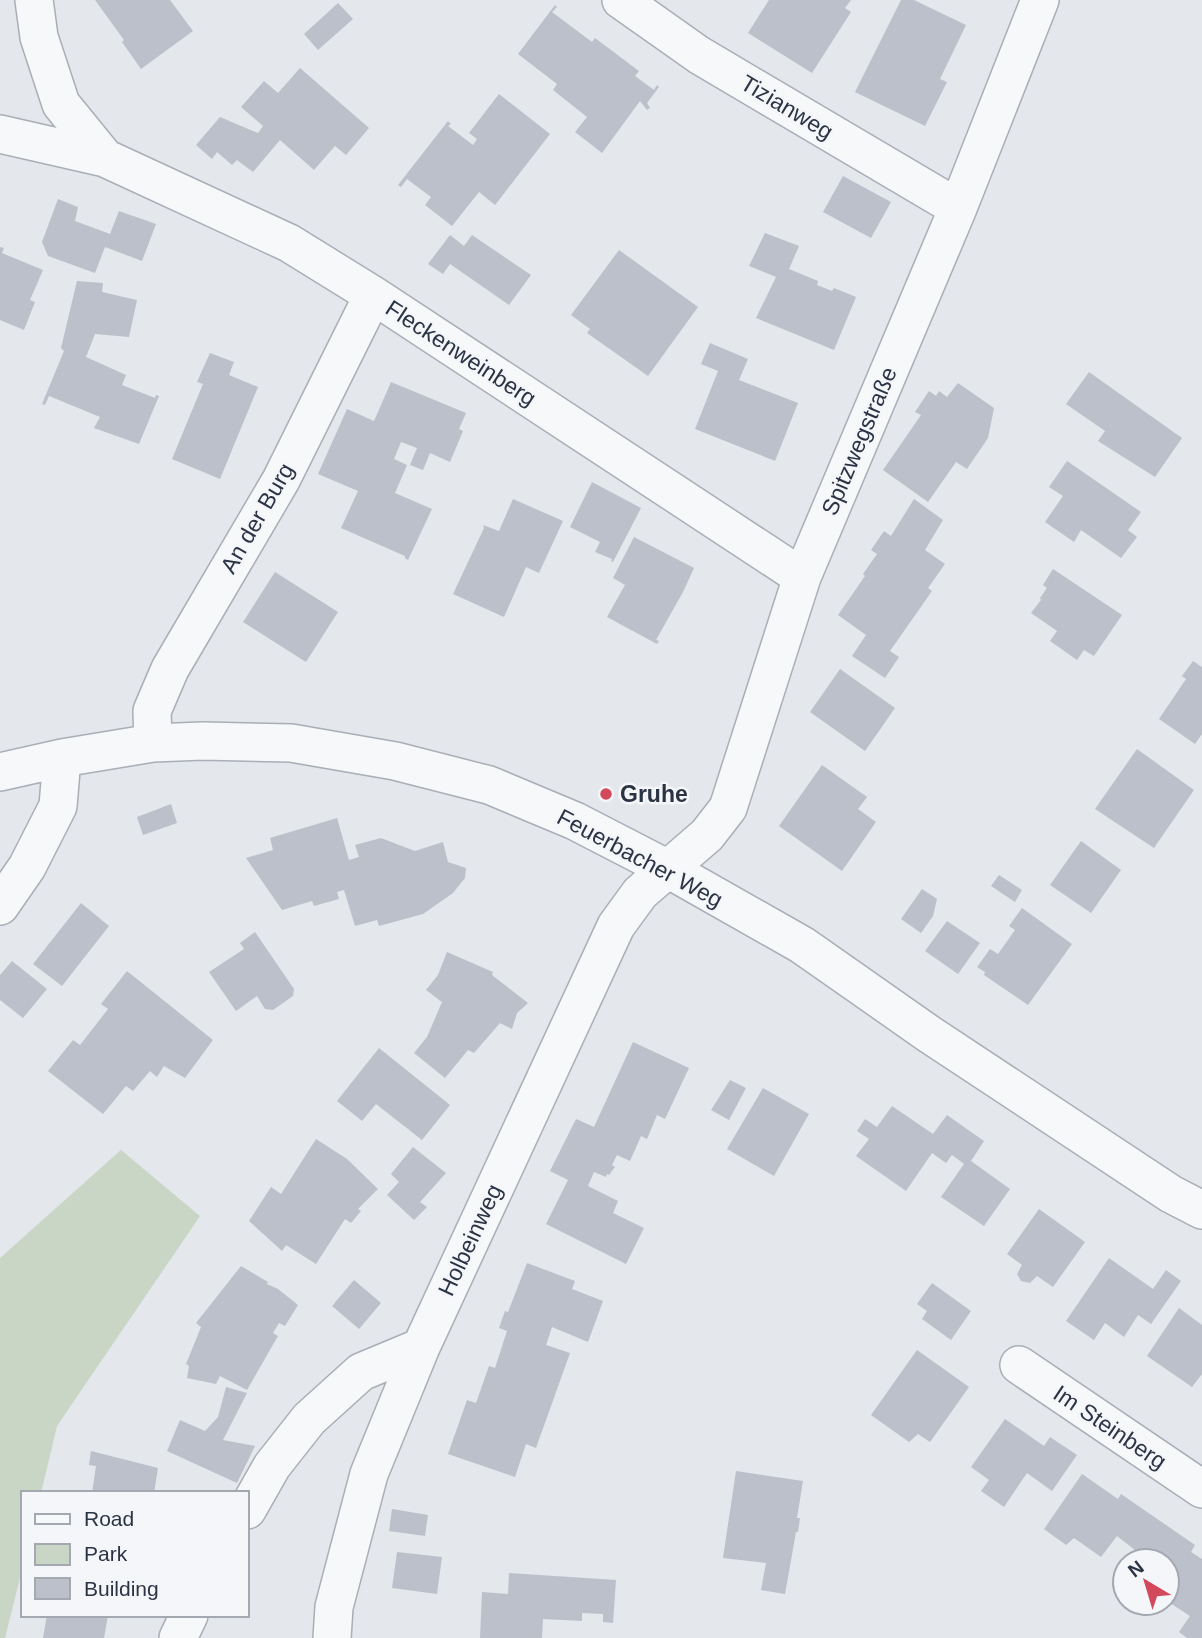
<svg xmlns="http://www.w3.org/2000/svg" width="1202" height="1638" font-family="Arial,sans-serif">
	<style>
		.green { fill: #c9d6c5 }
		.building { fill: #bbc0ca }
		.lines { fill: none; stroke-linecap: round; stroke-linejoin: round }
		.street-casing { stroke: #a9aeb7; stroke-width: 40 }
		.street { stroke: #f7f8fa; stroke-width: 37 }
		.poi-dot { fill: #d1495b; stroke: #f4f6f9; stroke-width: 2.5 }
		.labels { text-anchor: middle; stroke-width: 5; stroke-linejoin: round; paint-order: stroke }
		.street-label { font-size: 23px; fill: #2b3445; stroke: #f4f6f9 }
		.poi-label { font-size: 23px; font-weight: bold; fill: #2b3445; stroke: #f4f6f9; text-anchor: start }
	</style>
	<rect width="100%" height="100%" fill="#e4e7ec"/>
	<path class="green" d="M 121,1150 L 200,1216 L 57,1426 L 41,1493 L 23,1493 L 23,1566 L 5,1638 L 0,1638 L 0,1258 Z"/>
	<path class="building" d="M 95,0 L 170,0 L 193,31 L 141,69 L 122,42 L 124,40 Z
		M 769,0 L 851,0 L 845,8 L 851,12 L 812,73 L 748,33 Z
		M 901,0 L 914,0 L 966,25 L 940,79 L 947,82 L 925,126 L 855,92 Z
		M 338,3 L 353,19 L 318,50 L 304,34 Z
		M 555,5 L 557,7 L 552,12 L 592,42 L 595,38 L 639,71 L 635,76 L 654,90 L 657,85 L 659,87 L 647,103 L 650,108 L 647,110 L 640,101 L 602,153 L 575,132 L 587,117 L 553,90 L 557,84 L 518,54 Z
		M 300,68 L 369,128 L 346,155 L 335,146 L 314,170 L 280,140 L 253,172 L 237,160 L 232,165 L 217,152 L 212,159 L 196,145 L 220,117 L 258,133 L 263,126 L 241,107 L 264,81 L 278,93 Z
		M 499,94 L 550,134 L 495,205 L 479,192 L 452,226 L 425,205 L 431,197 L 407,179 L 401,187 L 398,185 L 448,121 L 451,124 L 448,126 L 473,145 L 477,139 L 469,133 Z
		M 843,176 L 891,202 L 871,238 L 823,212 Z
		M 58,199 L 78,207 L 75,221 L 110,234 L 119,211 L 156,224 L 142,261 L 105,247 L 95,273 L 48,256 L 42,242 Z
		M 765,233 L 799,246 L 789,269 L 818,281 L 817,285 L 832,291 L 834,288 L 856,297 L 834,350 L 756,318 L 776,277 L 749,266 Z
		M 450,235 L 464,246 L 472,235 L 531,275 L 509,305 L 450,264 L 443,274 L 428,264 Z
		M 0,247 L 4,248 L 2,253 L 43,270 L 30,300 L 35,302 L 24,330 L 0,320 Z
		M 619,250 L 698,307 L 648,376 L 587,333 L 590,329 L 571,315 Z
		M 77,281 L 103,283 L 102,292 L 137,300 L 129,337 L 95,334 L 86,357 L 126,375 L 122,385 L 155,398 L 156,395 L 159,396 L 139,444 L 94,428 L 100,417 L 49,396 L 45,405 L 42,404 L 64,351 L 61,348 Z
		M 710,343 L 748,359 L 739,380 L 798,403 L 775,461 L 695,429 L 718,371 L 701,364 Z
		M 210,353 L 234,362 L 229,375 L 258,387 L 220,479 L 172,459 L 203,384 L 197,382 Z
		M 1089,372 L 1182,438 L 1155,477 L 1098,441 L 1105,431 L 1066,404 Z
		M 391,382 L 466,413 L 459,429 L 463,431 L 450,462 L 430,453 L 423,470 L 410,465 L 417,448 L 401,442 L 394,459 L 407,465 L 395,493 L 432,509 L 408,560 L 405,558 L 405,556 L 341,528 L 358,491 L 318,474 L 347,409 L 374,421 Z
		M 958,383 L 994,408 L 988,438 L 967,469 L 956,462 L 928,502 L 883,470 L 921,415 L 915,412 L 929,391 L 936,396 L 939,391 L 947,397 Z
		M 1067,461 L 1141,512 L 1128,530 L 1137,537 L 1121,558 L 1081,530 L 1074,542 L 1045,522 L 1063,496 L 1049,487 Z
		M 592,482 L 641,508 L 613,562 L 611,561 L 612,559 L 595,552 L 600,542 L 570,527 Z
		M 513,499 L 563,521 L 539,573 L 526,567 L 504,617 L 453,594 L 484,528 L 483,525 L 499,531 Z
		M 914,499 L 943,520 L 925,550 L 945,564 L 928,588 L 932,591 L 890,651 L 899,657 L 885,678 L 852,656 L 866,635 L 838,615 L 865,576 L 863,574 L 877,554 L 871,550 L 884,531 L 891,536 Z
		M 634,537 L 694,568 L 683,592 L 656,640 L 659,641 L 657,644 L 607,617 L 625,585 L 613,578 Z
		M 1053,569 L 1122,615 L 1094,656 L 1084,650 L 1077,660 L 1050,641 L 1057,631 L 1031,613 L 1041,600 L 1040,598 L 1047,588 L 1043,585 Z
		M 275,572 L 338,612 L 306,662 L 243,622 Z
		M 1193,661 L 1202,667 L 1202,734 L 1195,744 L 1159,719 L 1186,679 L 1182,676 Z
		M 840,669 L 895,708 L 865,751 L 810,712 Z
		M 1137,749 L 1194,790 L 1154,848 L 1095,809 Z
		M 822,765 L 867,797 L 858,809 L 876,822 L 842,871 L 779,826 Z
		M 171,804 L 177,823 L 143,835 L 137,817 Z
		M 337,818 L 349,860 L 359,857 L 355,845 L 381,838 L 415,851 L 443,842 L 448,862 L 466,868 L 465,878 L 453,893 L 423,914 L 379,926 L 377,920 L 355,926 L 344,890 L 337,892 L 339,899 L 314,906 L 312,901 L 282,910 L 246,858 L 273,850 L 270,838 Z
		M 1081,841 L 1121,870 L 1091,913 L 1050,885 Z
		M 999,875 L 1022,890 L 1015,902 L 991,886 Z
		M 922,889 L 937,899 L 933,916 L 921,933 L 901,919 Z
		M 81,903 L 109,926 L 62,986 L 33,964 Z
		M 1022,908 L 1072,944 L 1028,1005 L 984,975 L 985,972 L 977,967 L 990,949 L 998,954 L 1015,930 L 1009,926 Z
		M 947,921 L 980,943 L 958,974 L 925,951 Z
		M 255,932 L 294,989 L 293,996 L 273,1010 L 265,1009 L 257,996 L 236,1011 L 209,972 L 244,949 L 240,943 Z
		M 447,952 L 493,972 L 492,975 L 528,1003 L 517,1013 L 512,1029 L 500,1023 L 474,1053 L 468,1050 L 445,1078 L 414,1053 L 427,1037 L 442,1002 L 426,990 L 438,975 Z
		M 12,961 L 47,989 L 23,1018 L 0,1000 L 0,975 Z
		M 127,971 L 213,1040 L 185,1078 L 164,1066 L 157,1077 L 150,1071 L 133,1091 L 126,1086 L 103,1114 L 48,1071 L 73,1040 L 80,1045 L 108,1009 L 101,1004 Z
		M 633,1042 L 689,1068 L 665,1119 L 657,1115 L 647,1139 L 641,1136 L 630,1161 L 617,1155 L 612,1165 L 615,1167 L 609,1175 L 607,1174 L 606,1177 L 594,1172 L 588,1186 L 618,1201 L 613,1213 L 644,1228 L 626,1264 L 546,1224 L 568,1180 L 550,1171 L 576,1119 L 594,1127 Z
		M 379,1048 L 450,1105 L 422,1140 L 376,1104 L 362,1121 L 337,1101 Z
		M 730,1080 L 746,1088 L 729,1120 L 711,1110 Z
		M 763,1088 L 809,1114 L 774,1176 L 727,1149 Z
		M 892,1106 L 933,1134 L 947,1115 L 984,1141 L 971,1161 L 1010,1189 L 984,1226 L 941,1197 L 964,1164 L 952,1155 L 946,1163 L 932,1153 L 906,1191 L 856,1156 L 869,1139 L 857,1131 L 865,1119 L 877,1127 Z
		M 316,1139 L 347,1159 L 378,1189 L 358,1209 L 361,1211 L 351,1223 L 345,1219 L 316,1264 L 286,1245 L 282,1251 L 249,1221 L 271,1187 L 281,1194 Z
		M 413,1147 L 446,1173 L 420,1202 L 427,1207 L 414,1220 L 387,1195 L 399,1182 L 391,1174 Z
		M 1039,1209 L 1085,1242 L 1053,1287 L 1037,1276 L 1030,1283 L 1021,1281 L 1017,1274 L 1022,1265 L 1007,1254 Z
		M 1109,1258 L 1153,1289 L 1166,1270 L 1181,1281 L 1151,1324 L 1138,1315 L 1124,1337 L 1105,1323 L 1094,1340 L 1066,1321 Z
		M 527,1263 L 575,1281 L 572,1289 L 603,1301 L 588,1342 L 552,1327 L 546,1345 L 570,1353 L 536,1448 L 526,1444 L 515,1477 L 448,1454 L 467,1400 L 476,1403 L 489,1366 L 495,1368 L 507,1331 L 499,1328 L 505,1311 L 508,1312 Z
		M 241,1266 L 268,1282 L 267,1284 L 278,1289 L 298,1305 L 285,1326 L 279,1323 L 273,1333 L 278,1336 L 247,1390 L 220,1376 L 216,1384 L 187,1378 L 189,1366 L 186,1364 L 201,1327 L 196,1323 Z
		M 354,1280 L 381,1303 L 359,1329 L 332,1306 Z
		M 932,1283 L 971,1311 L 951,1340 L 922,1319 L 927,1311 L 917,1304 Z
		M 1179,1308 L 1202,1325 L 1202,1374 L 1192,1387 L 1147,1356 Z
		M 917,1350 L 969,1387 L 930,1442 L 918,1434 L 909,1442 L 871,1415 Z
		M 226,1387 L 247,1393 L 223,1440 L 255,1446 L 237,1483 L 167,1451 L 180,1420 L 205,1431 L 218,1417 Z
		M 1005,1419 L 1044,1446 L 1050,1437 L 1077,1455 L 1052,1491 L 1027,1473 L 1004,1507 L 981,1491 L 989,1480 L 971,1467 Z
		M 91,1451 L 158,1468 L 154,1493 L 92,1493 L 96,1466 L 89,1465 Z
		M 736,1471 L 803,1481 L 797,1518 L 800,1518 L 798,1532 L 796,1532 L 785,1594 L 761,1590 L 766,1563 L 723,1558 Z
		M 1082,1474 L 1118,1499 L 1121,1494 L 1195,1545 L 1191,1552 L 1202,1559 L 1202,1638 L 1187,1638 L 1179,1632 L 1190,1616 L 1167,1601 L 1167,1561 L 1149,1561 L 1117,1536 L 1101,1557 L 1074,1538 L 1066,1545 L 1044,1529 Z
		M 392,1509 L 428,1515 L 425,1536 L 389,1531 Z
		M 397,1552 L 442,1557 L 437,1594 L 392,1588 Z
		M 509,1573 L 616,1580 L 613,1623 L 603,1622 L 603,1614 L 582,1613 L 582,1621 L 543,1619 L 542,1638 L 480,1638 L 482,1592 L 508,1594 Z
		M 47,1615 L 108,1615 L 104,1638 L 43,1638 Z"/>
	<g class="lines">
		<g class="street-casing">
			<path id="street" d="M 34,0 L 39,37 L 61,104 L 105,158
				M 621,0 L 699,55 L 958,208
				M 0,134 L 105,158 L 289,243 L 373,295 L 802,577
				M 153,743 L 152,711 L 170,669 L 281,480 L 373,295
				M 0,772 L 62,758 L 153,743 L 203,741 L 291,743 L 395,761 L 489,785 L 575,821 L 668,869 L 802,945 L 929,1034 L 1171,1194 L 1202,1210
				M 0,906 L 27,867 L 58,806 L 62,758
				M 1019,1365 L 1202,1489
				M 247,1510 L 272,1466 L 309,1419 L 361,1372 L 421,1347
				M 178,1638 L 189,1615
				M 332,1638 L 334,1607 L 369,1474 L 421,1347 L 616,926 L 640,893 L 707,835 L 728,808 L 802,577 L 958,208 L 1040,0"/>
		</g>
		<use href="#street" class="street"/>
	</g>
	<circle class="poi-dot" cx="606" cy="794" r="7"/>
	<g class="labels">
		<g class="street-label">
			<text transform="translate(787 107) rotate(31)" y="8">Tizianweg</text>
			<text transform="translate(461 353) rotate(33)" y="8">Fleckenweinberg</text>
			<text transform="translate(859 441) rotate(-67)" y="8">Spitzwegstraße</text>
			<text transform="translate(257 518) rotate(-60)" y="8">An der Burg</text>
			<text transform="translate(640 858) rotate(28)" y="8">Feuerbacher Weg</text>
			<text transform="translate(470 1240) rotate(-65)" y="8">Holbeinweg</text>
			<text transform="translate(1110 1427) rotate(34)" y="8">Im Steinberg</text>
		</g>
		<g class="poi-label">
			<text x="620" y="802">Gruhe</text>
		</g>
	</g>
	<rect x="21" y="1491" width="228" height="126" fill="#f4f6f9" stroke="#a4a8b1" stroke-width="2"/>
	<rect x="35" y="1514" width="35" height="10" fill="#f7f8fa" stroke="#a4a8b1" stroke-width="2"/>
	<text x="84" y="1526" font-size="21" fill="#2b3445">Road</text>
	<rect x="35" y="1544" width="35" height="21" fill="#c9d6c5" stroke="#a4a8b1" stroke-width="2"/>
	<text x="84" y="1561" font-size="21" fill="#2b3445">Park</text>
	<rect x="35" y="1578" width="35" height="21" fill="#bbc0ca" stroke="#a4a8b1" stroke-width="2"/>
	<text x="84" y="1596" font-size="21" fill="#2b3445">Building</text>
	<g transform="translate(1146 1582) rotate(322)"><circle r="33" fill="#f4f6f9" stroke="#a4a8b1" stroke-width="2"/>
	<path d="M0-5L12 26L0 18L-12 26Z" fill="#d1495b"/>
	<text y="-10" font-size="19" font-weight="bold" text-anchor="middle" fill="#2b3445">N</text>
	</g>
</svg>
